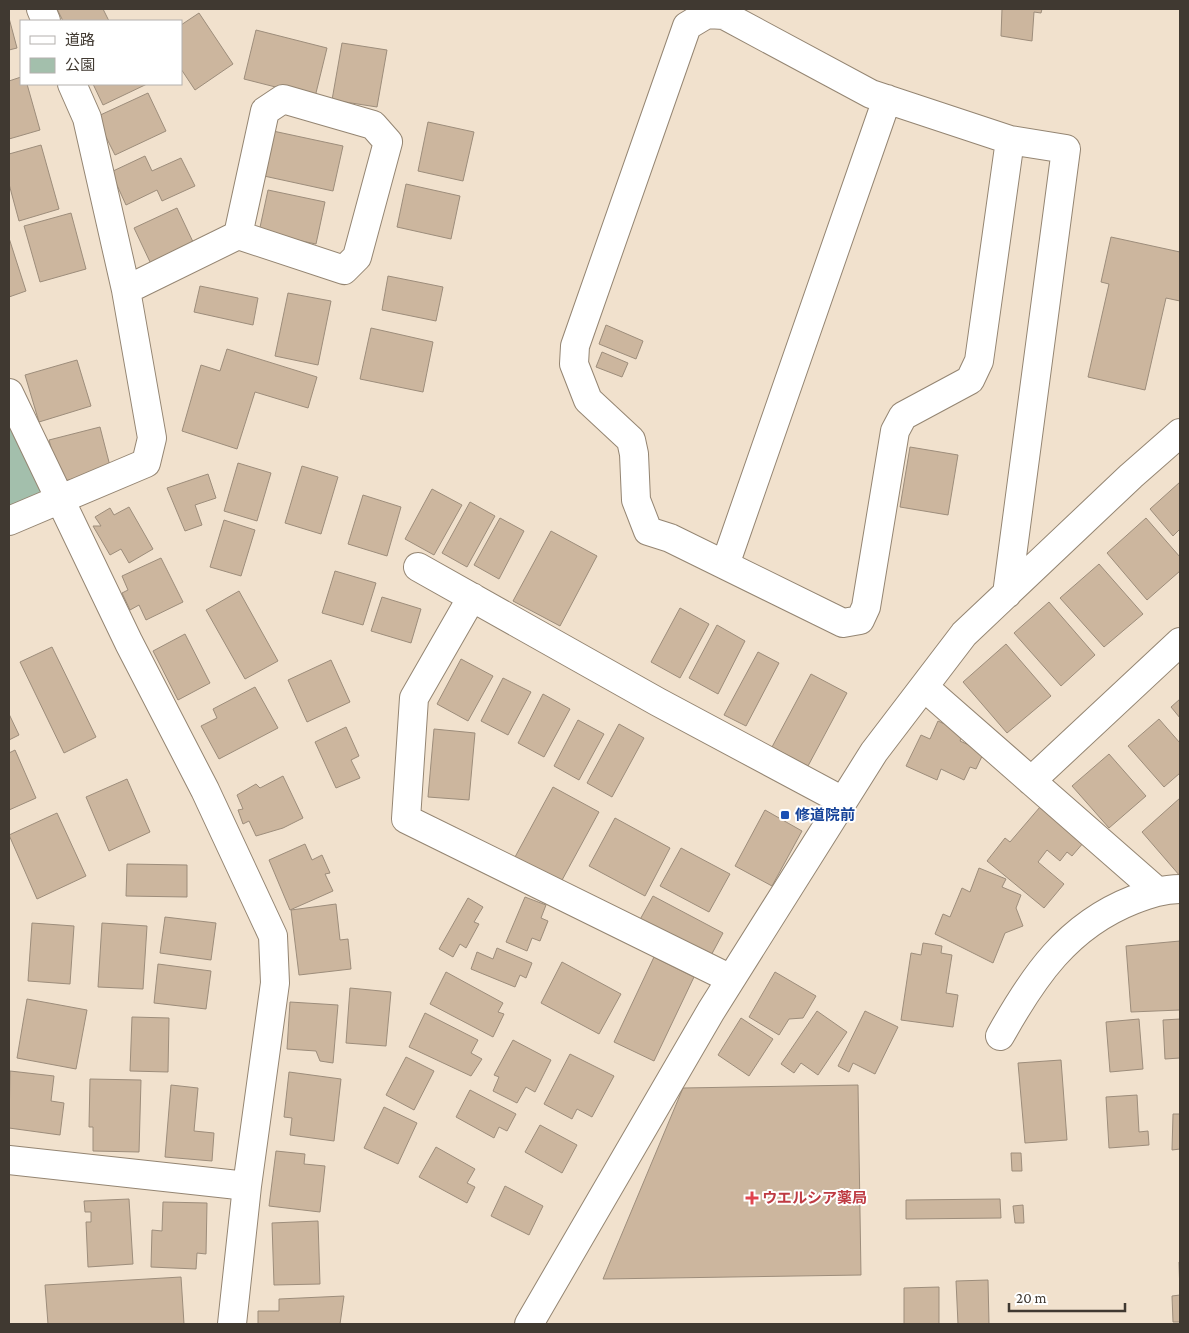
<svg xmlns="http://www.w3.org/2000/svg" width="1189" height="1333" font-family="'Crimson Pro','Noto Sans JP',serif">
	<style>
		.green { fill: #a3bfac }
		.building { fill: #ccb69e; stroke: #9d8d7b }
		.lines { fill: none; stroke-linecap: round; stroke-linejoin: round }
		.minor-casing { stroke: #948572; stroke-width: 30 }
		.minor { stroke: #fff; stroke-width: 28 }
		.transit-dot { fill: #1a4fb4; stroke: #fff; stroke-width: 2 }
		.health-dot { fill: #e0444e; stroke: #fff; stroke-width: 2 }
		.labels { text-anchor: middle; stroke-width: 4; stroke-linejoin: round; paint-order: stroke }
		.transit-label { font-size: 15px; font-weight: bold; fill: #164399; stroke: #fff; text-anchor: start }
		.health-label { font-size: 15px; font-weight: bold; fill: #be3a42; stroke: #fff; text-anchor: start }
	</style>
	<rect width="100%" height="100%" fill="#f1e1cd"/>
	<path class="green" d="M 9,393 L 60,501 L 9,521 Z"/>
	<path class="building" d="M 57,9 L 103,9 L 109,21 L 63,21 Z
		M 1002,9 L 1042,9 L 1041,13 L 1034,12 L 1032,41 L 1001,36 Z
		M 199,13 L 233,64 L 195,90 L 181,69 L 181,25 Z
		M 9,18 L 17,48 L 9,50 Z
		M 256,30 L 327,48 L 315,97 L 244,79 Z
		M 342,43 L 387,50 L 377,107 L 332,100 Z
		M 21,77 L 21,84 L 27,84 L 40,130 L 9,139 L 9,81 Z
		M 93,84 L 147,84 L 103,105 Z
		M 148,93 L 166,131 L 115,155 L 96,117 Z
		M 428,122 L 474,132 L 463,181 L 418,171 Z
		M 273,131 L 343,146 L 333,191 L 264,176 Z
		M 41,145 L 59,209 L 19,221 L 9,184 L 9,154 Z
		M 145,156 L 152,171 L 181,158 L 195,186 L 162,201 L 157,190 L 126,205 L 111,172 Z
		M 406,184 L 460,196 L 451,239 L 397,227 Z
		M 268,190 L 325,202 L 316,244 L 259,232 Z
		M 177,208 L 194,244 L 151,264 L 134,228 Z
		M 71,213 L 86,269 L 40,282 L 24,226 Z
		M 1111,237 L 1180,252 L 1180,301 L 1166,298 L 1145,390 L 1088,377 L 1109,284 L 1101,282 Z
		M 9,238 L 26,291 L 9,297 Z
		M 388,276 L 443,287 L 436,321 L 382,310 Z
		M 200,286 L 258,298 L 253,325 L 194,312 Z
		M 288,293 L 331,301 L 318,365 L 275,356 Z
		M 606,325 L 643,341 L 636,359 L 599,344 Z
		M 371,328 L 433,342 L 423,392 L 360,379 Z
		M 227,349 L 317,377 L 308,408 L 255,392 L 237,449 L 182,431 L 201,365 L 220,371 Z
		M 602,352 L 628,363 L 622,377 L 596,367 Z
		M 77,360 L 91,406 L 39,422 L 25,375 Z
		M 100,427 L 111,470 L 60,482 L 49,440 Z
		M 910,447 L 958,455 L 948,515 L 900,507 Z
		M 238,463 L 271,473 L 257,521 L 224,511 Z
		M 302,466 L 338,477 L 321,534 L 285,523 Z
		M 208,474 L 216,498 L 195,505 L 202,525 L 185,531 L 167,488 Z
		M 1180,482 L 1180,529 L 1173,536 L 1150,509 Z
		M 432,489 L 462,505 L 434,555 L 405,539 Z
		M 363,495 L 401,507 L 387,556 L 348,544 Z
		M 470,502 L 495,516 L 467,567 L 442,553 Z
		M 129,507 L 153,549 L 129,563 L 121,549 L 110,555 L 93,526 L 101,526 L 95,517 L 110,508 L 114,515 Z
		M 500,518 L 524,531 L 499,579 L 474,565 Z
		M 1146,518 L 1180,557 L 1180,571 L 1147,600 L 1107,553 Z
		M 224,520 L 255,530 L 241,576 L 210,567 Z
		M 551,531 L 597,556 L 560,626 L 513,601 Z
		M 161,558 L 183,602 L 146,620 L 139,605 L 130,610 L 122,593 L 128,590 L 122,576 Z
		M 1099,564 L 1143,614 L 1104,647 L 1060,598 Z
		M 335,571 L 376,583 L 363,625 L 322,613 Z
		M 239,591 L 278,661 L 245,679 L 206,610 Z
		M 382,597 L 421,609 L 411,643 L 371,631 Z
		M 1049,602 L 1095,655 L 1061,686 L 1014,633 Z
		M 680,608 L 709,624 L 680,678 L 651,662 Z
		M 717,625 L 745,641 L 718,694 L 689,678 Z
		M 185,634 L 210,683 L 178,700 L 153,651 Z
		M 1006,644 L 1051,696 L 1007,733 L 963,682 Z
		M 52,647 L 96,737 L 64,753 L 20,662 Z
		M 758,652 L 779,663 L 746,726 L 724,715 Z
		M 461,659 L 493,676 L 468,721 L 437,704 Z
		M 331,660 L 350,702 L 307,722 L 288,680 Z
		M 811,674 L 847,693 L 808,766 L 772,747 Z
		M 503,678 L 531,692 L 508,735 L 481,721 Z
		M 255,687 L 278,728 L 219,759 L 201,726 L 217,718 L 213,709 Z
		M 543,694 L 570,709 L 544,757 L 518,743 Z
		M 1180,699 L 1180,718 L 1171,707 Z
		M 9,714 L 19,735 L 9,740 Z
		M 1159,719 L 1180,743 L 1180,773 L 1164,787 L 1128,746 Z
		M 578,720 L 604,734 L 579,780 L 554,766 Z
		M 938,721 L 964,733 L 960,741 L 984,752 L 976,769 L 970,767 L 964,780 L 941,769 L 937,780 L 906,766 L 921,735 L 930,739 Z
		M 619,724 L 644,738 L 612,797 L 587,783 Z
		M 346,727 L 359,756 L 351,760 L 360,778 L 336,788 L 315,742 Z
		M 434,729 L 475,733 L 469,800 L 428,797 Z
		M 15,750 L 36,798 L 9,810 L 9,753 Z
		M 1109,754 L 1146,796 L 1109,828 L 1072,786 Z
		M 283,776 L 303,818 L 283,828 L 256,836 L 249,821 L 243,824 L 238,810 L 243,809 L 237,795 L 256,784 L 260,788 Z
		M 127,779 L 150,832 L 109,851 L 86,797 Z
		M 553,787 L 599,812 L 561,882 L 515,857 Z
		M 1180,798 L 1180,876 L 1142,832 Z
		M 1040,807 L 1084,842 L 1072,856 L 1067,852 L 1060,861 L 1047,850 L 1038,862 L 1064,884 L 1044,908 L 987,861 L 1005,838 L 1010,842 Z
		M 765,810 L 802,831 L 772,886 L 735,866 Z
		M 57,813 L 86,876 L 37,899 L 9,835 Z
		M 615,818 L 670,848 L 645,896 L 589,866 Z
		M 305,844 L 312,860 L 322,855 L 330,873 L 325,874 L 333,891 L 290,910 L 269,860 Z
		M 681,848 L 730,874 L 709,912 L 660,886 Z
		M 127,864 L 187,865 L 187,897 L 126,896 Z
		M 979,868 L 1006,879 L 1002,887 L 1021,895 L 1016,908 L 1023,926 L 1005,933 L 993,963 L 935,934 L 943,914 L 950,917 L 962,888 L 970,892 Z
		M 653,896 L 723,933 L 707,963 L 637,925 Z
		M 525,897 L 546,905 L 541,918 L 548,921 L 540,941 L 532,938 L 527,951 L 506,942 Z
		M 468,898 L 483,907 L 474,922 L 479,924 L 466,948 L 460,944 L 453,957 L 439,949 Z
		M 336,904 L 340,940 L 348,939 L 351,969 L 299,975 L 291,910 Z
		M 165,917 L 216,923 L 211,960 L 160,953 Z
		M 32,923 L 74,926 L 70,984 L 28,981 Z
		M 102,923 L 147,926 L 143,989 L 98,987 Z
		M 1180,941 L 1180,1010 L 1131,1012 L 1126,946 Z
		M 923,943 L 942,946 L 941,953 L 952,955 L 946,993 L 958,995 L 953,1027 L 901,1020 L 911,953 L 921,955 Z
		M 497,948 L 532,963 L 526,978 L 520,975 L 515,987 L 471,969 L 477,952 L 493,959 Z
		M 654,957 L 694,977 L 654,1061 L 614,1042 Z
		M 562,962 L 621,994 L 599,1034 L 541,1003 Z
		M 158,964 L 211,971 L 206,1009 L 154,1003 Z
		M 446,972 L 503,1003 L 498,1012 L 504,1014 L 493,1037 L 430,1004 Z
		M 775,972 L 816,996 L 803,1018 L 789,1019 L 779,1035 L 749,1017 Z
		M 350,988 L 391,992 L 386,1046 L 346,1043 Z
		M 27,999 L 87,1010 L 76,1069 L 17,1058 Z
		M 290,1002 L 338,1005 L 333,1063 L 320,1061 L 316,1051 L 287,1049 Z
		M 817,1011 L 847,1032 L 818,1075 L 801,1063 L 794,1073 L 781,1064 Z
		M 865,1011 L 898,1027 L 875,1074 L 853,1063 L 849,1072 L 838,1066 Z
		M 425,1013 L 478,1040 L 471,1053 L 482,1059 L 471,1076 L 409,1047 Z
		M 132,1017 L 169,1018 L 168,1072 L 130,1071 Z
		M 741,1018 L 773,1039 L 749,1076 L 718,1055 Z
		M 1139,1019 L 1143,1069 L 1110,1072 L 1106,1022 Z
		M 1180,1019 L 1180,1058 L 1165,1059 L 1163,1020 Z
		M 513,1040 L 551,1060 L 535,1092 L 526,1087 L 517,1103 L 493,1091 L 499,1077 L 494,1075 Z
		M 570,1054 L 614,1076 L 592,1117 L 577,1109 L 572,1119 L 544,1104 Z
		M 406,1057 L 434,1071 L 414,1110 L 386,1095 Z
		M 1061,1060 L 1067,1140 L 1025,1143 L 1018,1063 Z
		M 10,1071 L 54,1076 L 51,1101 L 64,1103 L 60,1135 L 9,1128 Z
		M 289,1072 L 341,1079 L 334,1141 L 290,1135 L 292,1118 L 284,1117 Z
		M 90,1079 L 141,1080 L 139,1152 L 93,1151 L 93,1127 L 89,1127 Z
		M 171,1085 L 198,1088 L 194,1131 L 214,1133 L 212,1161 L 165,1157 Z
		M 858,1085 L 861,1275 L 603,1279 L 683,1088 Z
		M 470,1090 L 516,1114 L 507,1131 L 499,1127 L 494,1138 L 456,1117 Z
		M 1137,1095 L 1139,1132 L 1148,1131 L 1149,1145 L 1109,1148 L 1106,1097 Z
		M 384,1107 L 417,1123 L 398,1164 L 364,1148 Z
		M 1173,1114 L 1180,1114 L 1180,1149 L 1172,1150 Z
		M 540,1125 L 577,1145 L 562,1173 L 525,1152 Z
		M 436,1147 L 475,1169 L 467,1183 L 475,1187 L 467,1203 L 419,1177 Z
		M 276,1151 L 305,1154 L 304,1164 L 325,1166 L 320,1212 L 269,1206 Z
		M 1011,1153 L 1021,1153 L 1022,1171 L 1012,1171 Z
		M 505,1186 L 543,1206 L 529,1235 L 491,1216 Z
		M 129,1199 L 133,1264 L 88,1267 L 86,1222 L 91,1222 L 91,1212 L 85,1212 L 84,1201 Z
		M 1000,1199 L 1001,1218 L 906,1219 L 906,1200 Z
		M 163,1202 L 207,1203 L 206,1254 L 197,1253 L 196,1269 L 151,1267 L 152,1230 L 162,1231 Z
		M 1023,1205 L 1024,1223 L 1015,1223 L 1013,1206 Z
		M 318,1221 L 320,1284 L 274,1285 L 272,1223 Z
		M 1179,1262 L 1180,1262 L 1180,1322 L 1173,1322 L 1172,1296 L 1180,1295 Z
		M 181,1277 L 184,1324 L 48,1324 L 45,1285 Z
		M 988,1280 L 989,1324 L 958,1324 L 956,1281 Z
		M 939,1287 L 939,1324 L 904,1324 L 904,1288 Z
		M 344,1296 L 340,1324 L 258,1324 L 258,1311 L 279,1311 L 279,1299 Z"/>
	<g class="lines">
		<g class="minor-casing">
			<path id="minor" d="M 41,9 L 46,21
				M 707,14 L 724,15 L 871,94 L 1010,140 L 979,361 L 970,380 L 903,416 L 895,431 L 866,607 L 860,620 L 843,623 L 670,538 L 648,531 L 636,500 L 634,454 L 631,440 L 588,400 L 574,364 L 575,346 L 687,26 Z
				M 126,290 L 238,235 L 344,270 L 357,257 L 388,142 L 373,125 L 283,99 L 265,111 L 238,235
				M 9,393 L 129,643 L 205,790 L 273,936 L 275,983 L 247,1186 L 232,1324
				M 9,521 L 146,463 L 152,438 L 126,290 L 87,118 L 72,84
				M 725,565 L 887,99
				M 418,567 L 658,702 L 843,801
				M 1007,594 L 1066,149 L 1010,140
				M 472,597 L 414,698 L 406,819 L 731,979
				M 924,687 L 1157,891
				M 1031,781 L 1180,642
				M 1000,1036 C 1033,977 1067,926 1133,900 C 1149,894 1163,889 1180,889
				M 9,1160 L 247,1186
				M 529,1324 L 711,1011 L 874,752 L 964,634 L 1131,476 L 1180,433"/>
		</g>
		<use href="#minor" class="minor"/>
	</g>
	<rect class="transit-dot" x="780" y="810" width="10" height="10" rx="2.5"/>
	<path class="health-dot" d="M749.5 1190.5h5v5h5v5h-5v5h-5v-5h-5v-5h5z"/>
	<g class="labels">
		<g class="transit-label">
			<text x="795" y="820">修道院前</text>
		</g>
		<g class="health-label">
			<text x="762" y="1203">ウエルシア薬局</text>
		</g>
	</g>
	<rect width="1189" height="1333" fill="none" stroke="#403931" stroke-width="20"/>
	<rect x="20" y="20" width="162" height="65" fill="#ffffff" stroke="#b3b0ad"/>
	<rect x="30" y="36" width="25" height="8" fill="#ffffff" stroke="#b3b0ad"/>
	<text x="65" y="45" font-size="15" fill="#403931">道路</text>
	<rect x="30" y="58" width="25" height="15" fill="#a3bfac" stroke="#b3b0ad"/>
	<text x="65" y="70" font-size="15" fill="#403931">公園</text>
	<path d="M1009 1303v8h116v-8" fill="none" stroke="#403931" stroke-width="2.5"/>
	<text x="1016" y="1303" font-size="15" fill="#403931" stroke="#ffffff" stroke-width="4" paint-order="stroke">20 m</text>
</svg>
